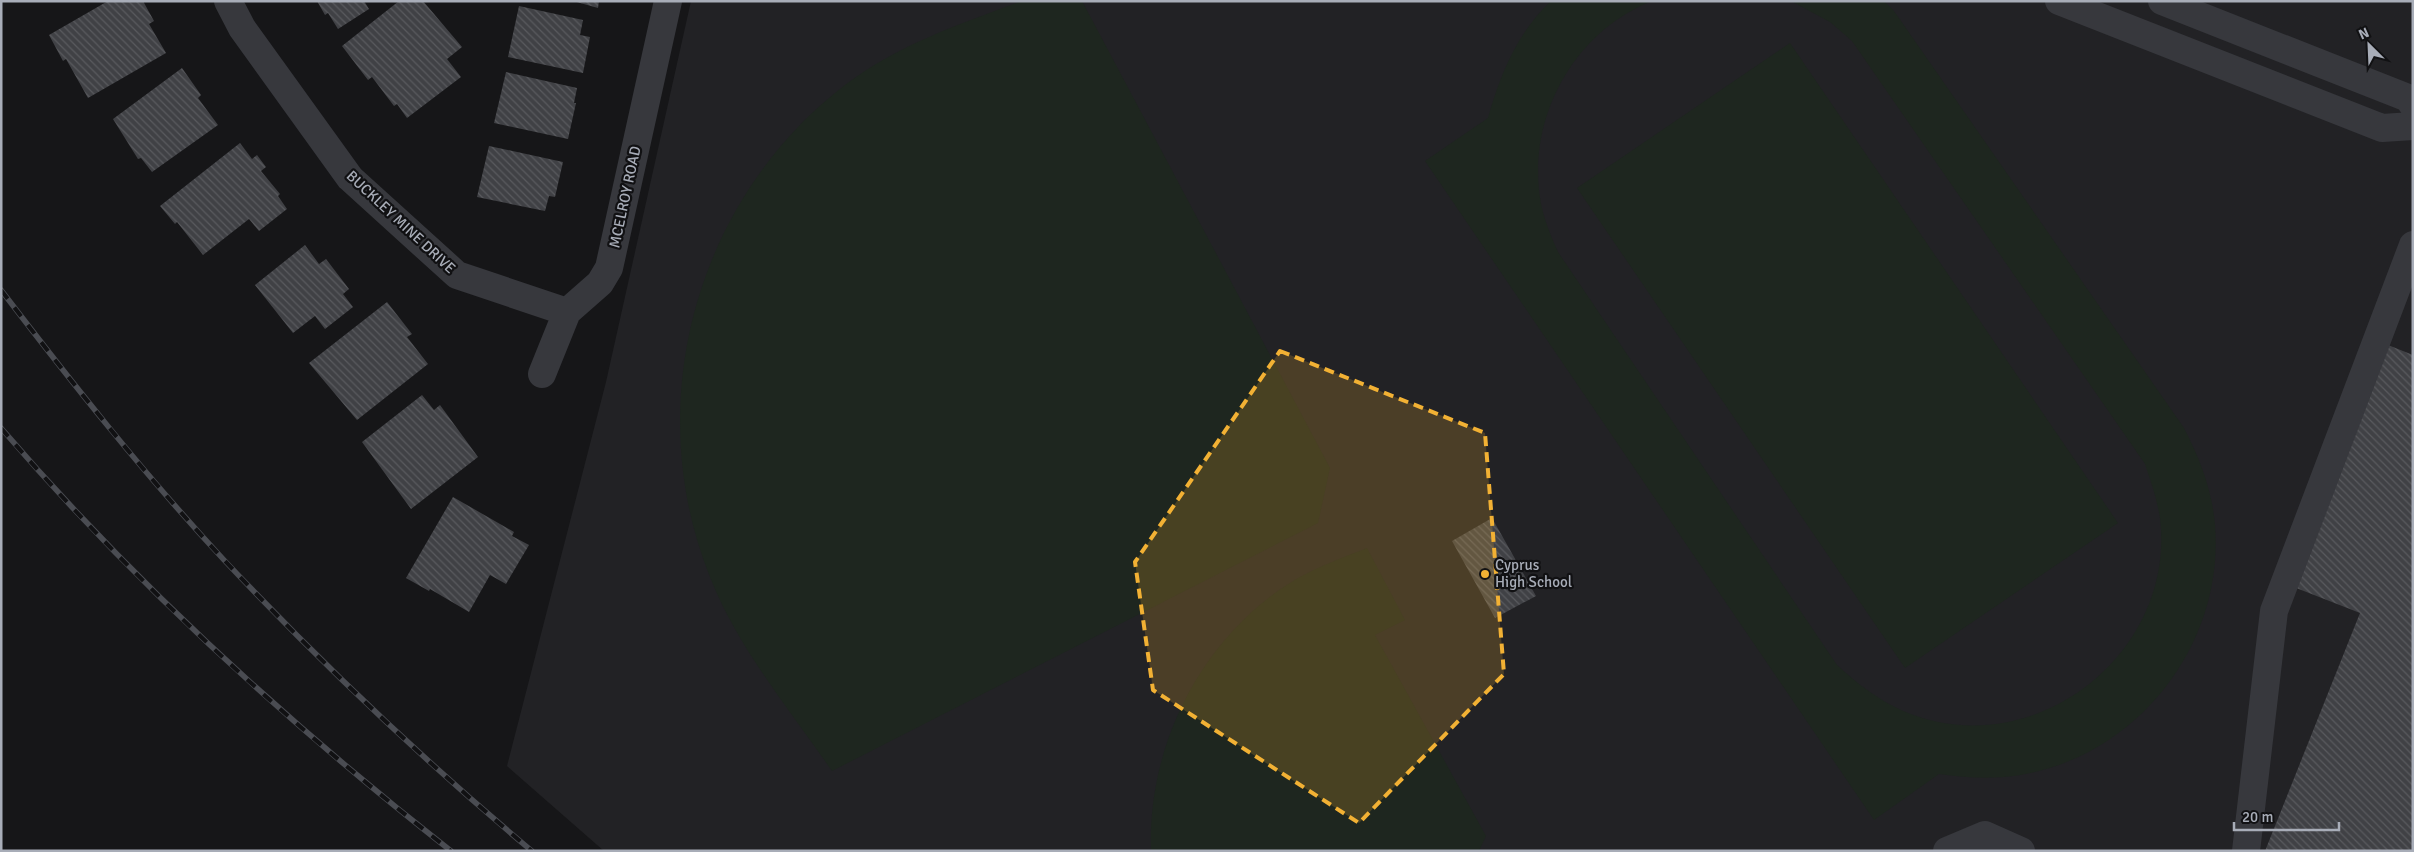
<svg xmlns="http://www.w3.org/2000/svg" width="2414" height="852" font-family="Signika,sans-serif">
	<style>
		.built { fill: #222225 }
		.pitch { fill: #1e261f }
		.building { fill: url(#building-back-hatch) }
		.lines { fill: none; stroke-linecap: round; stroke-linejoin: round }
		.minor { stroke: #37383d; stroke-width: 28 }
		.rail-casing { stroke: #4a4c52; stroke-width: 5.5 }
		.rail { stroke: #111113; stroke-width: 4; stroke-dasharray: 11; stroke-linecap: butt }
		.marked { fill: #f2b134; fill-opacity: 0.2; stroke: #f2b134; stroke-width: 4; stroke-dasharray: 10 6; stroke-linejoin: round }
		.poi-dot { fill: #f2b134; stroke: #111113; stroke-width: 2 }
		.labels { text-anchor: middle; stroke-width: 4.5; stroke-linejoin: round; paint-order: stroke }
		.street-label { font-size: 15px; fill: #a8adb8; stroke: #111113 }
		.poi-label { font-size: 15px; fill: #a8adb8; stroke: #111113; text-anchor: start }
	</style>
	<defs>
		<pattern id="building-back-hatch" width="6" height="6" patternUnits="userSpaceOnUse" patternTransform="scale(1.25)"><rect width="6" height="6" fill="#404145"/><path d="M-1 5l2 2M0 0l6 6M5-1l2 2" fill="none" stroke="#595a5e"/></pattern>
	</defs>
	<rect width="100%" height="100%" fill="#161618"/>
	<path class="built" d="M 691,1 L 2413,1 L 2413,851 L 604,851 L 507,766 L 606,382 Z"/>
	<path class="pitch" d="M 1021,1 L 1082,1 L 1330,468 L 1318,523 L 832,771 C 789,709 738,648 710,577 C 640,403 696,199 845,85 C 897,45 960,24 1021,1 Z
		M 1551,1 L 1652,1 C 1574,32 1528,116 1540,198 C 1543,217 1550,234 1558,252 L 1837,665 C 1866,692 1898,714 1938,722 C 2058,746 2175,641 2160,518 C 2157,499 2151,482 2145,464 L 1852,41 L 1830,22 L 1791,1 L 1884,1 L 1894,11 L 2184,428 C 2200,459 2212,490 2215,525 C 2225,650 2129,766 2004,777 C 1982,779 1961,777 1939,774 L 1874,820 L 1425,161 L 1488,118 C 1500,75 1517,33 1551,1 Z
		M 1790,43 L 2118,523 L 1905,668 L 1577,188 Z
		M 1367,548 L 1405,620 L 1375,635 L 1486,836 L 1479,851 L 1151,851 C 1147,743 1204,633 1298,578 C 1320,566 1344,557 1367,548 Z"/>
	<path class="building" d="M 108,1 L 143,1 L 154,21 L 149,24 L 166,53 L 88,98 L 66,59 L 63,61 L 49,35 Z
		M 317,1 L 364,1 L 369,9 L 338,29 L 328,13 L 325,15 Z
		M 399,1 L 423,1 L 462,47 L 447,59 L 461,77 L 407,118 L 397,104 L 394,106 L 372,77 L 368,80 L 342,46 Z
		M 573,1 L 599,1 L 598,8 Z
		M 519,6 L 583,20 L 580,35 L 590,37 L 583,73 L 508,57 Z
		M 182,68 L 201,95 L 198,98 L 218,125 L 152,172 L 141,158 L 138,159 L 113,119 Z
		M 506,72 L 577,88 L 574,103 L 576,103 L 568,139 L 494,123 Z
		M 240,143 L 252,159 L 257,155 L 266,167 L 261,171 L 280,194 L 278,196 L 287,209 L 259,231 L 249,219 L 203,255 L 177,222 L 175,224 L 160,206 Z
		M 489,146 L 563,162 L 555,197 L 549,196 L 545,211 L 477,197 Z
		M 305,245 L 319,264 L 326,259 L 349,289 L 343,294 L 353,307 L 325,329 L 315,316 L 293,333 L 255,285 Z
		M 387,302 L 412,334 L 407,337 L 428,364 L 357,420 L 309,363 Z
		M 2383,343 L 2413,355 L 2413,851 L 2265,851 L 2360,613 L 2286,584 Z
		M 422,395 L 434,410 L 440,405 L 478,457 L 411,509 L 362,442 Z
		M 453,497 L 514,532 L 512,536 L 529,545 L 506,584 L 490,575 L 469,612 L 430,589 L 429,591 L 406,578 Z
		M 1492,518 L 1536,596 L 1495,618 L 1452,541 Z"/>
	<g class="lines">
		<path class="minor" d="M 228,1 L 242,28 L 350,178 L 457,275 L 567,312
			M 2059,1 L 2382,128 L 2413,126
			M 2162,1 L 2408,98 L 2413,105
			M 542,374 L 567,312 L 600,283 L 609,268 L 668,1
			M 1947,851 L 1985,835 L 2021,851
			M 2246,851 L 2274,611 L 2413,245"/>
		<g class="rail-casing">
			<path id="rail" d="M 1,290 C 72,383 144,474 224,560 C 321,663 423,760 532,851
				M 1,428 C 136,585 289,724 451,851"/>
		</g>
		<use href="#rail" class="rail"/>
	</g>
	<path class="marked" d="M 1280,351 L 1485,433 L 1504,674 L 1359,823 L 1153,690 L 1135,562 Z"/>
	<circle class="poi-dot" cx="1485" cy="574" r="5"/>
	<g class="labels">
		<g class="street-label">
			<text transform="translate(625 197) rotate(-78)" y="5">MCELROY ROAD</text>
			<text transform="translate(401 222) rotate(43)" y="5">BUCKLEY MINE DRIVE</text>
		</g>
		<g class="poi-label">
			<text x="1495" y="570">Cyprus<tspan x="1495" dy="17">High School</tspan></text>
		</g>
	</g>
	<rect width="2414" height="852" fill="none" stroke="#a8adb8" stroke-width="5"/>
	<g transform="translate(2369 45) rotate(336)" stroke="#111113" stroke-width="4" paint-order="stroke">
	<path d="M0-4L9 19L0 12L-9 19Z" fill="#a8adb8"/>
	<text y="-8" font-size="14" font-weight="bold" text-anchor="middle" fill="#a8adb8">N</text>
	</g>
	<path d="M2234 822v8h105v-8" fill="none" stroke="#a8adb8" stroke-width="2.5"/>
	<text x="2242" y="822" font-size="15" fill="#a8adb8" stroke="#111113" stroke-width="4" paint-order="stroke">20 m</text>
</svg>
